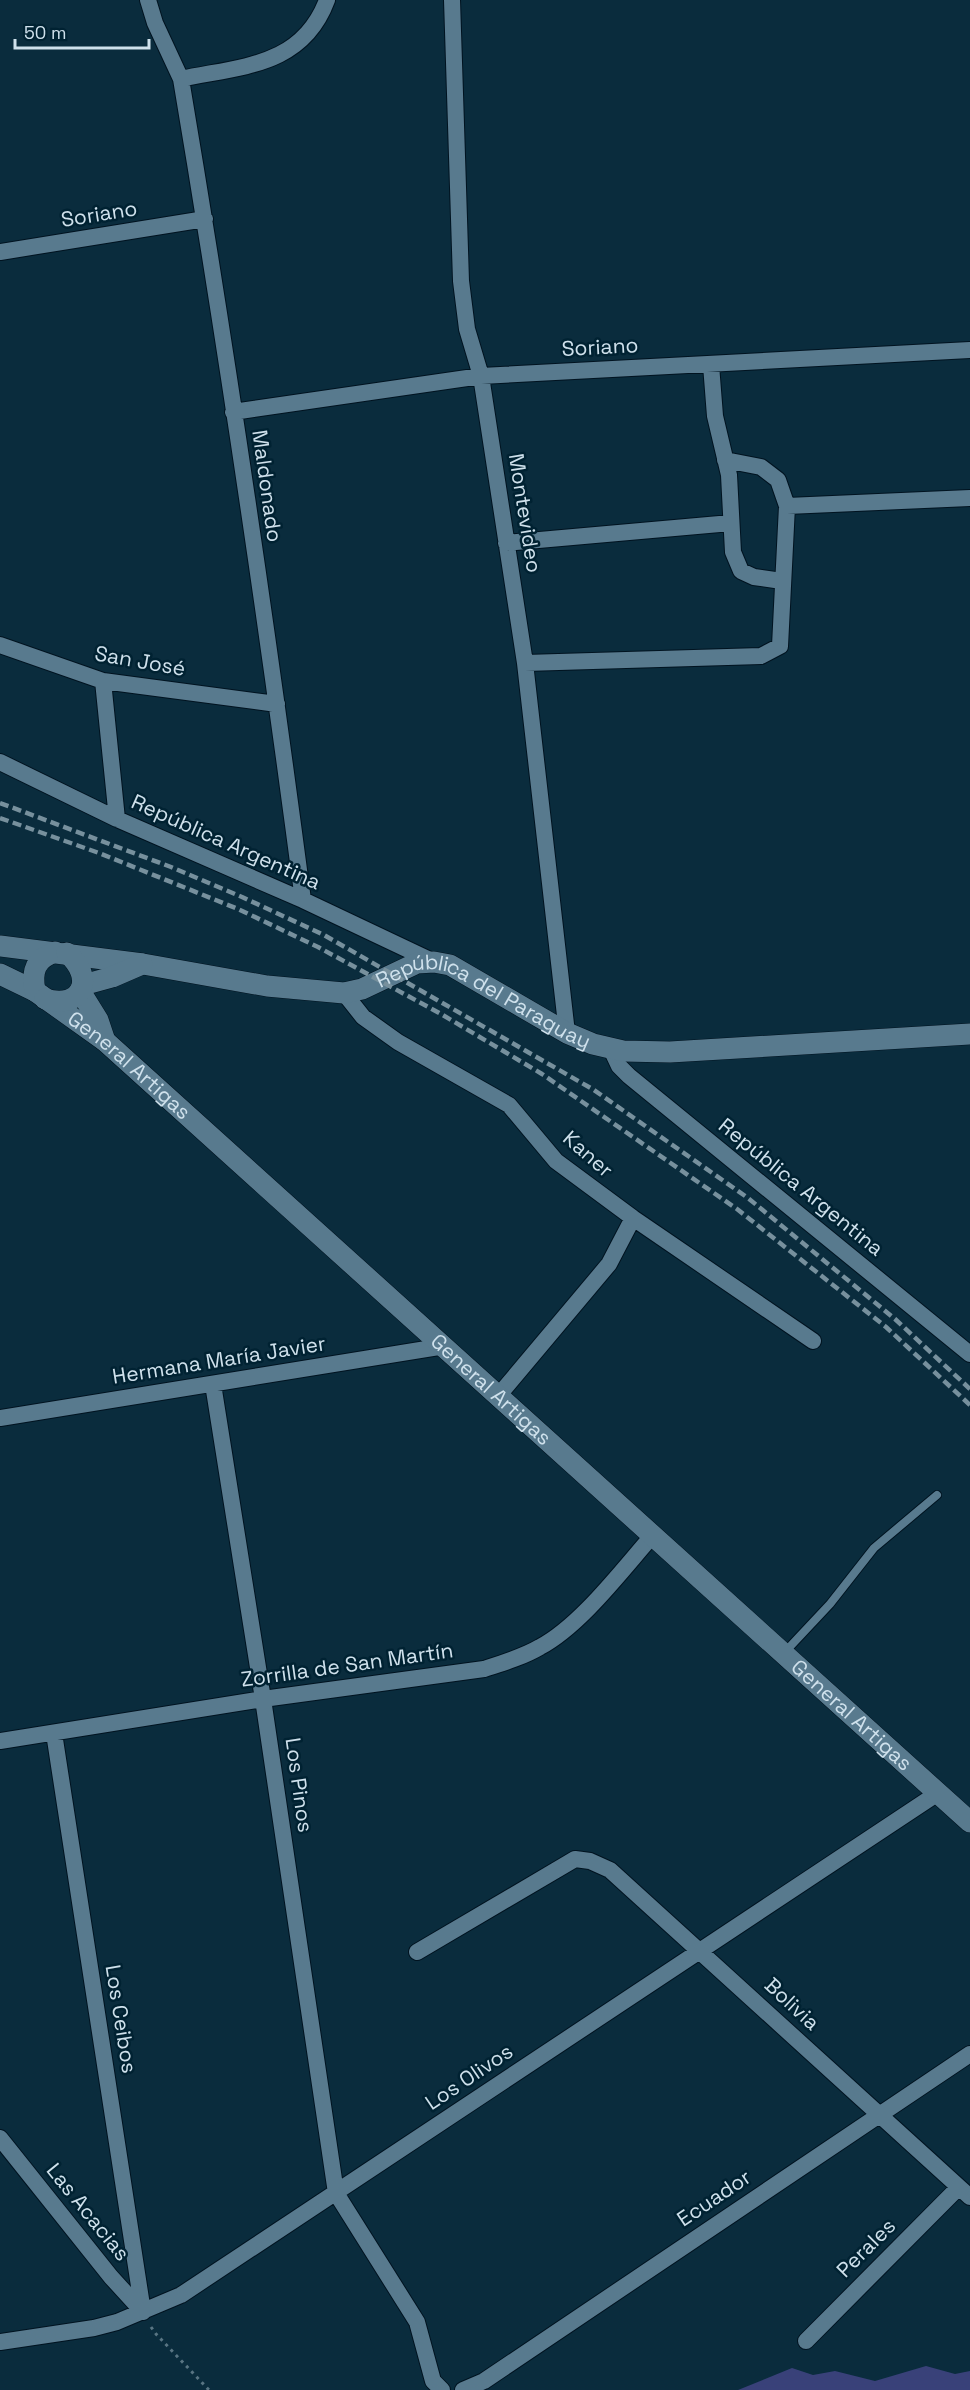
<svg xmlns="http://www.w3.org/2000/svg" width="970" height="2390" font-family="'Space Grotesk',sans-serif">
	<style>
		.green { fill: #394179 }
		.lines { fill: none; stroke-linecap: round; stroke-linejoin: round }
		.service-casing { stroke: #001320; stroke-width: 10 }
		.minor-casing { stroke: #001320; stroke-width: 18 }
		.tertiary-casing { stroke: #001320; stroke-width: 22 }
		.path { stroke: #597583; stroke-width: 3; stroke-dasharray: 3 4.5; stroke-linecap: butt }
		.service { stroke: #587a8e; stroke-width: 8 }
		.minor { stroke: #587a8e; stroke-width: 16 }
		.tertiary { stroke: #587a8e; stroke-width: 21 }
		.rail { stroke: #77909d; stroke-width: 4.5; stroke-dasharray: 9 4.5; stroke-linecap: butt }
		.labels { text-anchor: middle; stroke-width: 5; stroke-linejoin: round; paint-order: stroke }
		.street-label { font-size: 21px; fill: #cfe1ec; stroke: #002232 }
	</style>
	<rect width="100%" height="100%" fill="#0a2c3d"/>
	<path class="green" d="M 926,2366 L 955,2374 L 970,2371 L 970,2390 L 738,2390 L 792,2368 L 813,2375 L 835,2371 L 875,2381 Z"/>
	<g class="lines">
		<g class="service-casing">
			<path id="service" d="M 784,1653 L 830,1604 L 874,1548 L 937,1495"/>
		</g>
		<g class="minor-casing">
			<path id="minor" d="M 148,0 L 155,23 L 181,79 C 241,66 302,67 327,0
				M 452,0 L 461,281 L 467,329 L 481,376 L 525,663 L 567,1033
				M 181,79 C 227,352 267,626 303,900
				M 0,252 L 205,219
				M 711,365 L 715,416 L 729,475 L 733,552 L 741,571 L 754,577 L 782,581
				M 233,412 L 481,376 L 970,350
				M 787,506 L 970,498
				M 506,543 L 731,523
				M 0,645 L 103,681 L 277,704
				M 525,663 L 761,656 L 780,646 L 787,506 L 778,480 L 761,467 L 725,460
				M 103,681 L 117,819
				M 0,762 L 117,819 L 303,900 L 434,962
				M 344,993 L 363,1017 L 398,1042 L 509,1105 L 556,1161 L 633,1218 L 813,1341
				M 611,1049 L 619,1066 L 629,1076 L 970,1354
				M 213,1384 L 263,1699 L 336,2193 L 417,2322 L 433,2381 L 442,2390
				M 499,1395 L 609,1264 L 633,1218
				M 0,1418 L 445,1346
				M 54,1733 L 143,2312
				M 0,1741 L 263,1699 L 484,1669 C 503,1663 523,1657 540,1647 C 581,1625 622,1570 653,1535
				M 417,1952 L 575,1859 L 590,1861 L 610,1870 L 970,2197
				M 0,2138 L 111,2277 L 143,2312
				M 806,2341 L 958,2188
				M 0,2342 L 94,2328 L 117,2322 L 181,2295 L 938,1793
				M 463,2390 L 484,2381 L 970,2054"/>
		</g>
		<g class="tertiary-casing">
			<g id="tertiary">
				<path id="s1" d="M 0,946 L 143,964 L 267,986 L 344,993 L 362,989 L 417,963 L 434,962 L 450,965 L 567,1033 L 593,1044 L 623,1051 L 670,1052 L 970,1034"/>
				<path id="s2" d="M 0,974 L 35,991 L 105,1041 L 970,1822"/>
				<path d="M 83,985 L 112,977 L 142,964"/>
				<path d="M 35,991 C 31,970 36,959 55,952"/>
				<path d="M 80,991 L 98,1020 L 105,1041"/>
				<path d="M 45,999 C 82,1010 96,978 67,953"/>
			</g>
		</g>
		<path class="path" d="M 151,2327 L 156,2334 L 209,2390"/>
		<use href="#service" class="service"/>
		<use href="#minor" class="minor"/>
		<use href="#tertiary" class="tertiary"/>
		<path class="rail" d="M 0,803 L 171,867 L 242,897 L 324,935 L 594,1090 L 748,1198 L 895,1319 L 970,1389
			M 0,818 L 99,853 L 238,909 L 318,947 L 441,1014 L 542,1074 L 737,1209 L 886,1327 L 970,1405"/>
	</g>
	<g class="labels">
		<g class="street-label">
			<text transform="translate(99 214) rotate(-9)" y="7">Soriano</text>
			<text transform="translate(600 347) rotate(-3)" y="7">Soriano</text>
			<text transform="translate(267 486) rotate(82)" y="7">Maldonado</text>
			<text transform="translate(525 513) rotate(81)" y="7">Montevideo</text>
			<text transform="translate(140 661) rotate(10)" y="7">San José</text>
			<text transform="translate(226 842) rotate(24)" y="7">República Argentina</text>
			<text dy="7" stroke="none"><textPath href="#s1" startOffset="501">República del Paraguay</textPath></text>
			<text dy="7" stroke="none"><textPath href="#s2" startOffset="159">General Artigas</textPath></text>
			<text transform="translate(588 1154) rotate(41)" y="7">Kaner</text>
			<text transform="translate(801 1187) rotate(39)" y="7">República Argentina</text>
			<text transform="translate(219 1360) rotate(-9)" y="7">Hermana María Javier</text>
			<text dy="7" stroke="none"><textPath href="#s2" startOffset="645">General Artigas</textPath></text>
			<text transform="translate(347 1665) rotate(-8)" y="7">Zorrilla de San Martín</text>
			<text dy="7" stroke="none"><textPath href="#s2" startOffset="1131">General Artigas</textPath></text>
			<text transform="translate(299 1785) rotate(82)" y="7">Los Pinos</text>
			<text transform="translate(792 2004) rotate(43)" y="7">Bolivia</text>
			<text transform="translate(121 2019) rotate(81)" y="7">Los Ceibos</text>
			<text transform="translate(469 2077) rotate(-34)" y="7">Los Olivos</text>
			<text transform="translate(714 2198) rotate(-34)" y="7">Ecuador</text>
			<text transform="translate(88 2212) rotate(51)" y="7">Las Acacias</text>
			<text transform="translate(866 2248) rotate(-45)" y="7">Perales</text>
		</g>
	</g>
	<path d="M15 39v9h134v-9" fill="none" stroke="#cfe1ec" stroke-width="3"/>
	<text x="24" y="39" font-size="18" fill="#cfe1ec" stroke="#002232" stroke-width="4.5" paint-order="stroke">50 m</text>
</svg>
